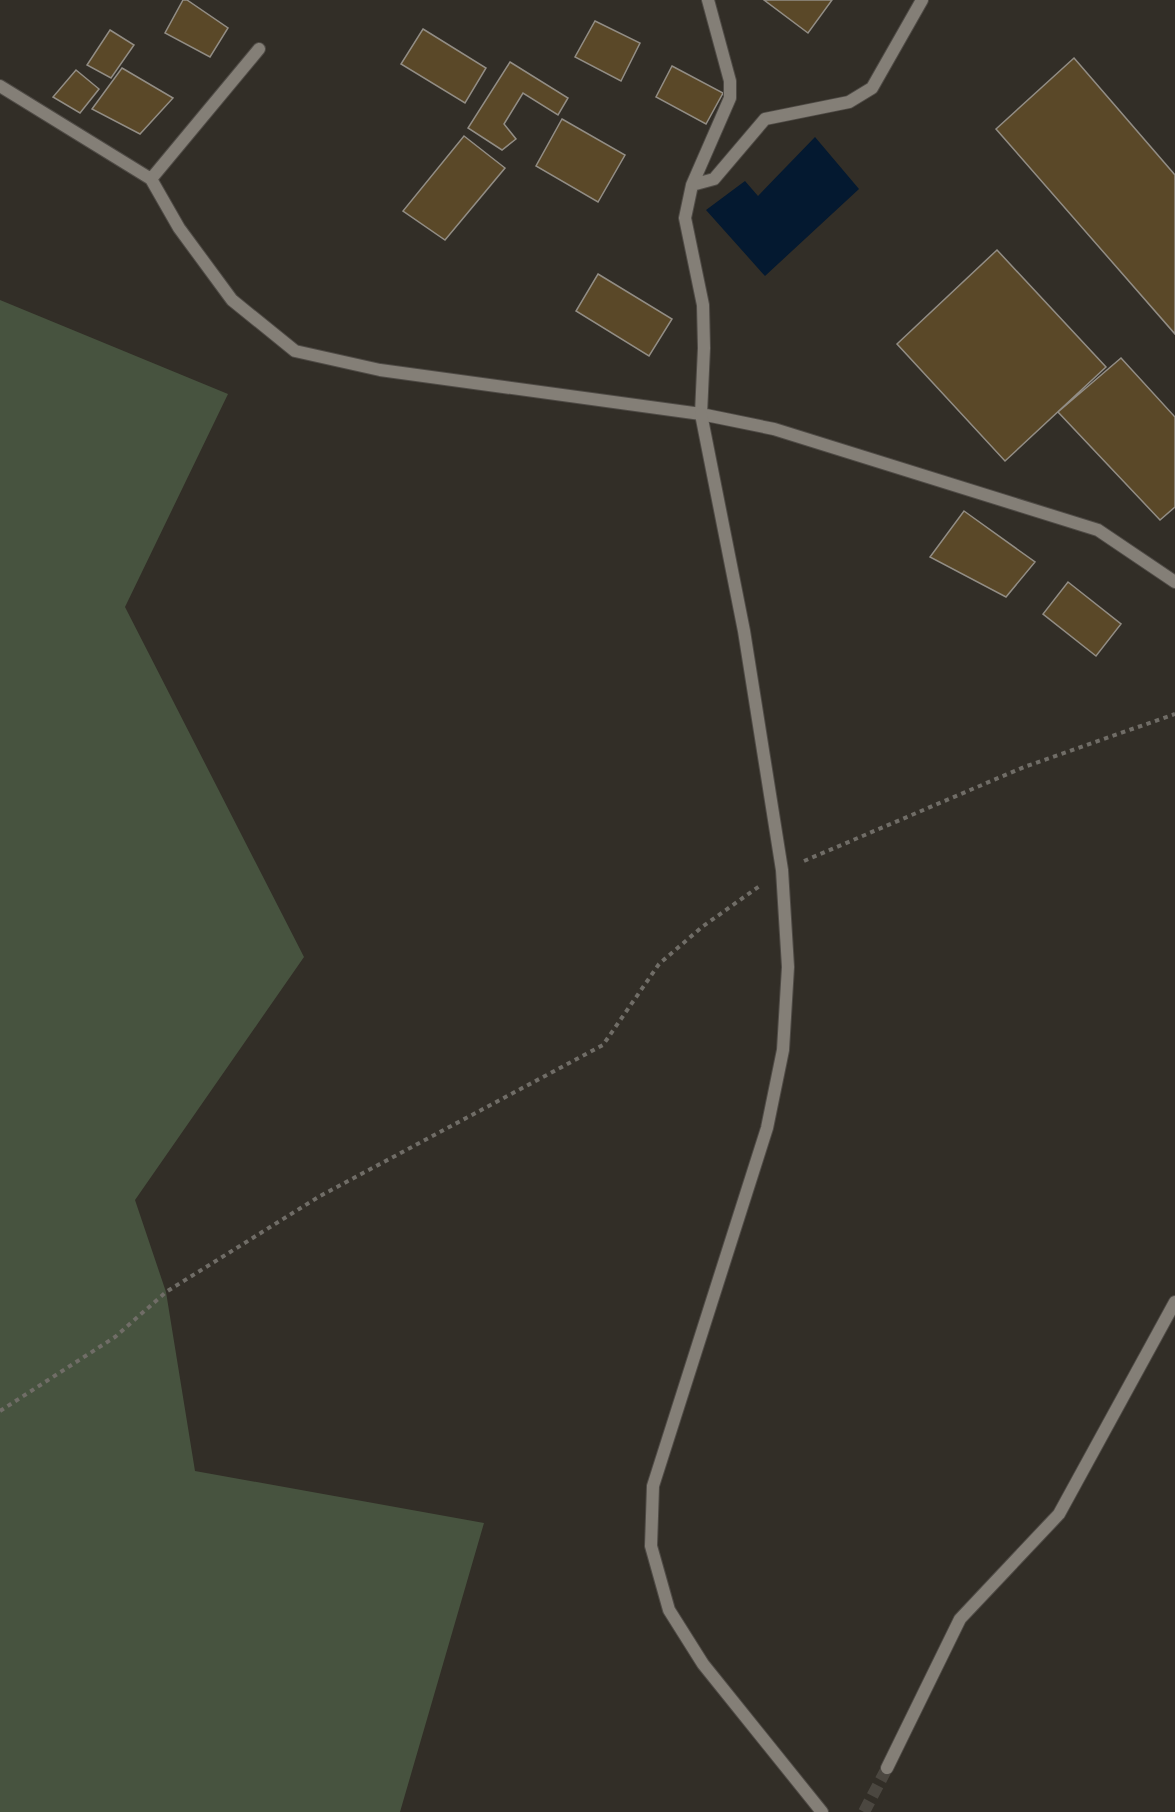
<svg xmlns="http://www.w3.org/2000/svg" width="1175" height="1812" font-family="Karla,sans-serif">
	<style>
		.green { fill: #47533f }
		.water { fill: #041930 }
		.building { fill: #5a4828; stroke: #928d85; stroke-width: 1.5 }
		.lines { fill: none; stroke-linecap: round; stroke-linejoin: round }
		.minor-tunnel { stroke: #4b4740; stroke-width: 12; stroke-dasharray: 12 6; stroke-linecap: butt }
		.minor-casing { stroke: #4f4b46; stroke-width: 14 }
		.tertiary-casing { stroke: #4f4b46; stroke-width: 14 }
		.path { stroke: #706d67; stroke-width: 4; stroke-dasharray: 4.5 4.5; stroke-linecap: butt }
		.minor { stroke: #847f77; stroke-width: 12 }
		.tertiary { stroke: #847f77; stroke-width: 12 }
	</style>
	<rect width="100%" height="100%" fill="#322e27"/>
	<path class="green" d="M 0,300 L 228,394 L 125,607 L 304,957 L 135,1200 L 166,1292 L 195,1471 L 484,1523 L 400,1812 L 0,1812 Z"/>
	<path class="water" d="M 815,137 L 859,189 L 765,276 L 706,210 L 745,181 L 758,196 Z"/>
	<path class="building" d="M 183,0 L 187,0 L 228,28 L 210,57 L 165,33 Z
		M 764,0 L 832,0 L 808,33 Z
		M 595,21 L 640,43 L 621,81 L 575,57 Z
		M 423,29 L 486,68 L 465,103 L 401,64 Z
		M 110,30 L 134,45 L 111,78 L 87,65 Z
		M 1074,58 L 1175,175 L 1175,334 L 996,129 Z
		M 510,62 L 568,98 L 558,115 L 523,93 L 504,124 L 516,139 L 502,150 L 468,128 Z
		M 672,66 L 723,93 L 706,124 L 656,97 Z
		M 122,68 L 173,98 L 140,134 L 92,109 Z
		M 76,70 L 99,89 L 80,113 L 53,97 Z
		M 562,119 L 625,155 L 598,202 L 536,166 Z
		M 464,136 L 505,168 L 445,240 L 403,211 Z
		M 997,250 L 1106,367 L 1005,461 L 897,344 Z
		M 598,274 L 672,319 L 649,356 L 576,311 Z
		M 1121,358 L 1175,417 L 1175,507 L 1160,520 L 1058,412 Z
		M 964,511 L 1035,562 L 1006,597 L 930,557 Z
		M 1068,582 L 1121,624 L 1096,656 L 1043,614 Z"/>
	<g class="lines">
		<path class="minor-tunnel" d="M 864,1812 L 887,1768"/>
		<g class="minor-casing">
			<path id="minor" d="M 0,86 L 151,179 L 179,228 L 232,300 L 295,351 L 380,370 L 701,414 L 774,429 L 1098,530 L 1175,582
				M 151,179 L 259,49
				M 692,185 L 714,179 L 765,119 L 849,102 L 872,88 L 922,0
				M 701,414 L 704,348 L 703,305 L 685,218 L 692,185 L 730,98 L 730,81 L 708,0
				M 887,1768 L 960,1619 L 1059,1514 L 1175,1302"/>
		</g>
		<g class="tertiary-casing">
			<path id="tertiary" d="M 701,414 L 744,631 L 782,870 L 788,967 L 783,1050 L 767,1128 L 653,1486 L 651,1546 L 669,1610 L 703,1664 L 822,1812"/>
		</g>
		<path class="path" d="M 804,861 L 1024,767 L 1175,714
			M 0,1411 L 115,1337 L 166,1292 L 320,1196 L 603,1045 L 659,964 L 702,927 L 761,885"/>
		<use href="#minor" class="minor"/>
		<use href="#tertiary" class="tertiary"/>
	</g>
</svg>
